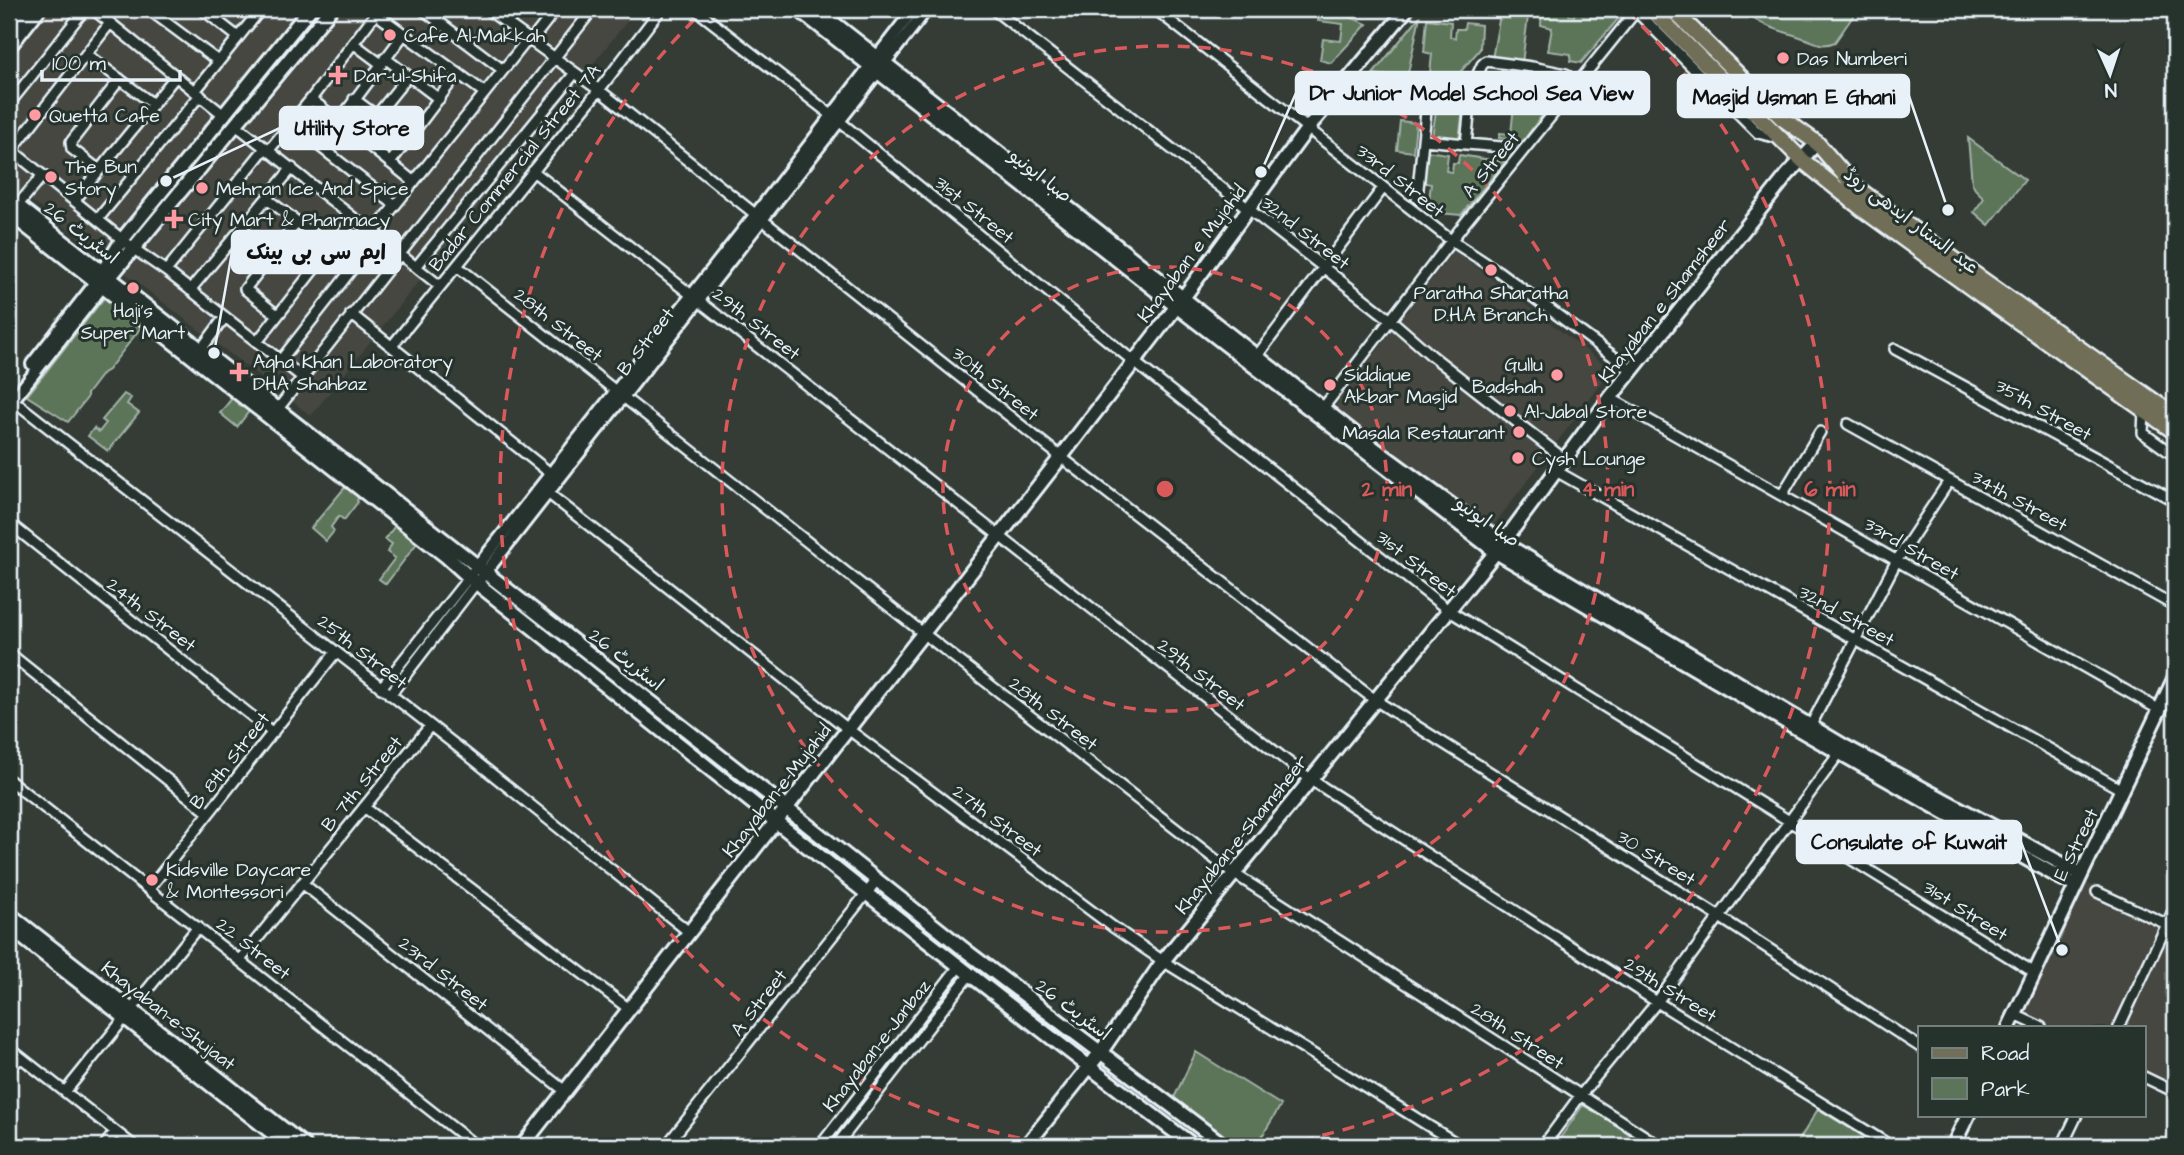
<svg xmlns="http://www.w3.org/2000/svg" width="2184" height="1155" font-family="'Architects Daughter','Playpen Sans Arabic',sans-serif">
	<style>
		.built { fill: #44473f }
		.green { fill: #5c7459; stroke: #a2b2a8; stroke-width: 2 }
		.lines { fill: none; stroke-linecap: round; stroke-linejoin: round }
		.minor-casing { stroke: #e8f1f8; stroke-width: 14 }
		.tertiary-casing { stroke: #e8f1f8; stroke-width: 16 }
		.secondary-casing { stroke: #e8f1f8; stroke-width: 18 }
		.primary-casing { stroke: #e8f1f8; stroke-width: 19 }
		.minor { stroke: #26332d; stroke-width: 9 }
		.tertiary { stroke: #26332d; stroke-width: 10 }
		.secondary { stroke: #26332d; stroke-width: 12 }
		.primary { stroke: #716e59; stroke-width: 14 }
		.ring { fill: none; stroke: #da5a5c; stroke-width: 3.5; stroke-dasharray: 12 9 }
		.poi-dot { fill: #ff9aa2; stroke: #26332d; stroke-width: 2.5 }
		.labels { text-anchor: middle; stroke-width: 6; stroke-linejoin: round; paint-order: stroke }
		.poi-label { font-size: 19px; fill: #e8f1f8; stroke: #26332d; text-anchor: start }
		.street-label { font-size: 19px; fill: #e8f1f8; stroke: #26332d }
		.centre { fill: #da5a5c; stroke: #26332d; stroke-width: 3.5 }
		.ring-label { font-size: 21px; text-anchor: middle; font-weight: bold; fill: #da5a5c; stroke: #26332d; stroke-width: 6; stroke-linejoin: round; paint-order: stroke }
		.leader { fill: none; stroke: #e8f1f8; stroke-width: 2.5 }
		.callout-dot { fill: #e8f1f8; stroke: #26332d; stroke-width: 2.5 }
		.callout { fill: #e8f1f8; stroke: #e8f1f8; stroke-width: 2.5 }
		.callout-label { font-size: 21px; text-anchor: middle; font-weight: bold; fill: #111 }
	</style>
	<rect width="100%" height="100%" fill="#343c35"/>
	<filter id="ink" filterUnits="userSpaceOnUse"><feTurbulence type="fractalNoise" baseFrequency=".0143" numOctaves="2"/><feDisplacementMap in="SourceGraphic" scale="14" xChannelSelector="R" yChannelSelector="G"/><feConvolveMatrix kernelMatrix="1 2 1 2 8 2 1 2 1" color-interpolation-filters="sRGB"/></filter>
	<g filter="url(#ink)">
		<path class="built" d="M 46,9 L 637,9 L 311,416 L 9,184 L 9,55 Z
			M 1454,250 L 1612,370 L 1490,530 L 1332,410 Z
			M 2079,879 L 2175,928 L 2175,1091 L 2144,1077 L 2144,1027 L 2041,1027 L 2015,1015 Z"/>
		<path class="green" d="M 1501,9 L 1529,9 L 1522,63 L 1492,59 Z
			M 1542,9 L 1569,9 L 1569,15 L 1574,16 L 1575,9 L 1614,9 L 1619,12 L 1618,19 L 1581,63 L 1570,61 L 1571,54 L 1548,51 L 1552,28 L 1541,25 Z
			M 1742,9 L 1858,9 L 1835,42 C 1821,48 1816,42 1803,38 C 1780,30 1760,27 1742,9 Z
			M 1320,13 L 1348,16 L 1367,24 L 1331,63 L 1320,60 L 1323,39 L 1341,41 L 1343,24 L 1318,21 Z
			M 1420,16 L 1407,78 L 1373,74 Z
			M 1427,19 L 1451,22 L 1450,37 L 1455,38 L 1456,29 L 1464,29 L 1465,23 L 1481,25 L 1480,49 L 1457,76 L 1430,73 L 1432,54 L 1424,52 Z
			M 1514,76 L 1566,83 L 1523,141 L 1499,138 L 1500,133 L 1511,134 L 1514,105 L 1533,107 L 1535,90 L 1513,87 Z
			M 1439,91 L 1465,94 L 1459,140 L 1432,137 Z
			M 1400,121 L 1416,123 L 1413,152 L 1397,150 Z
			M 1968,138 L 2025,180 L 1989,225 L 1974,212 L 1984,198 L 1975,189 L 1972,183 Z
			M 1426,151 L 1448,154 L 1446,171 L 1452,172 L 1453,163 L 1458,163 L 1459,155 L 1505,162 L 1461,215 L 1439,213 L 1439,209 L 1428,207 L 1431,184 L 1421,182 Z
			M 108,293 L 146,321 L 108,370 L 103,373 L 87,394 L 87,398 L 68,422 L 27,396 Z
			M 124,394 L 131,398 L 127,404 L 139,413 L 108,451 L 88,436 L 94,428 L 99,432 L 106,423 L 102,420 Z
			M 233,397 L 250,410 L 237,427 L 220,413 Z
			M 347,485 L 360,496 L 357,500 L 358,502 L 344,520 L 339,516 L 331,527 L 334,531 L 326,541 L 311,528 Z
			M 398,522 L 420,539 L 386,584 L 379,579 L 395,558 L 387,552 L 392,544 L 385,539 Z
			M 1196,1052 L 1281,1105 L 1256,1146 L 1240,1146 L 1223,1137 L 1172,1102 Z
			M 1583,1105 L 1631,1134 L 1624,1146 L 1560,1146 L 1556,1144 Z
			M 1818,1109 L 1879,1146 L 1806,1146 L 1798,1142 Z"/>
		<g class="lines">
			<g class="minor-casing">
				<path id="minor" d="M 93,9 L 225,116
					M 148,9 L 218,61
					M 202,9 L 238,37
					M 422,9 L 503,70
					M 487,9 L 599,90 L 1061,457 L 1375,700 L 1718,916 L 1920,1047
					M 695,9 L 839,121 L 1133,361 L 1448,610 L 2035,973
					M 993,9 L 1392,321 L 1431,355 L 1564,459
					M 1155,9 L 1452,241 L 1498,271 L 1632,370
					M 1634,9 L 1758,133 L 1778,138
					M 375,13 L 485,93
					M 507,23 L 518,9
					M 531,41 L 556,9
					M 353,43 L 381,64
					M 86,54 L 153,104
					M 385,58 L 439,99
					M 1414,82 L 1472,87 L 1482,65 L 1486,61 L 1532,67 L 1566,74
					M 195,91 L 261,9
					M 311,99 L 414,182
					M 354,99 L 408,139
					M 9,104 L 85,9
					M 376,116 L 408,76
					M 339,121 L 404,34
					M 291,124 L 395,205
					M 236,125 L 440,286
					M 1424,140 L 1466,144 L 1472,87
					M 1466,144 L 1502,147
					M 9,148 L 134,249 L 166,271 L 302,377
					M 12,150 L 110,23
					M 269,150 L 311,99 L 379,9
					M 390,163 L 458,73
					M 99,170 L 72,149 L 71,142 L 120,79
					M 533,171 L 1310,779 L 1657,1002 L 1891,1146
					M 1417,198 L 1429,83
					M 267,199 L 331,247
					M 75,200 L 176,76
					M 17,206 L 43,175
					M 98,219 L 200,95
					M 373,233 L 528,39
					M 457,266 L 923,633 L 1233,873 L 1660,1146
					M 416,267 L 575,73
					M 166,271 L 266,147
					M 190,290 L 292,168
					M 351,314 L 550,473
					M 277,315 L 245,289 L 297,222
					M 257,342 L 354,218
					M 392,346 L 599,90 L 661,9
					M 1895,349 L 2175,501
					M 199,352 L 225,317
					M 1257,356 L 1383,188
					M 280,361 L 378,236
					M 9,397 L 458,747 L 689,932
					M 1610,398 L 2160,710
					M 1323,408 L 1464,224 L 1636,11
					M 277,410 L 593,9
					M 2144,410 L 2143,433 L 2175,456
					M 1848,424 L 2175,606
					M 1556,471 L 2122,790
					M 544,490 L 848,729 L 1113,927 L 1163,961 L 1461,1146
					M 1782,495 L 1820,432
					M 9,523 L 273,733
					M 9,653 L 209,813
					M 381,688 L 469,577
					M 390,695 L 476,583
					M 1811,725 L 1897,560 L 1949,481
					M 9,780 L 476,1146
					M 364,807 L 629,1009
					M 302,883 L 565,1091
					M 149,889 L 336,652
					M 2097,892 L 2175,928
					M 240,960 L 430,726
					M 2015,1015 L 2041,1027
					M 2119,1027 L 2175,907
					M 9,1048 L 134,1146
					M 9,1071 L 20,1057
					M 2144,1077 L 2175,1092
					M 65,1092 L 198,927
					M 104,1146 L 115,1132
					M 666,1146 L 877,880
					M 820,1146 L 960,965
					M 836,1146 L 970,974
					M 1543,1146 L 1580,1096 L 1657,1002 L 1843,748
					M 2062,1146 L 2077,1115"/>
			</g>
			<g class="tertiary-casing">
				<path id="tertiary" d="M 32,364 L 97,281
					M 9,405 L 103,286
					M 469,577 L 756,214 L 914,9
					M 482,577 L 927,9"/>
			</g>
			<g class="secondary-casing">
				<path id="secondary" d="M 798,9 L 1176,306 L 1496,552 L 1805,733 L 2055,875 L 2076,885
					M 816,9 L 1363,440 L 1503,543 L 1844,746 L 2081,874
					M 9,31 L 26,9
					M 9,47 L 39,9
					M 9,199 L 786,808 L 970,954 L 1225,1146
					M 9,213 L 447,557 L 469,577 C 710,768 948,962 1194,1146
					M 99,278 L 122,240 L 310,9
					M 105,283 L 331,9
					M 9,914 L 305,1146
					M 9,927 L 289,1146
					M 2009,1027 L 2175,677
					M 522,1146 L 1061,457 L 1183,298 L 1307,129 L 1407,9
					M 1026,1146 L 1100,1053 L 1163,961 L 1496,552 L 1610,398 L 1788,174 L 1817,143
					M 1953,1146 L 1968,1115"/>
			</g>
			<g class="primary-casing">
				<path id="primary" d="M 1651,9 L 1802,160 L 1865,211 L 1992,303 L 2175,432
					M 1672,9 L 1782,118 L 1817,143 L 1854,186 L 1970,271 L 2175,416"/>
			</g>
			<use href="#minor" class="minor"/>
			<use href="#tertiary" class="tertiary"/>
			<use href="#secondary" class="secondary"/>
			<use href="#primary" class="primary"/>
		</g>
	</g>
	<g class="ring">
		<circle cx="1165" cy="489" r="222"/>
		<circle cx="1165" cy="489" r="443"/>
		<path d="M1061 1146A665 665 0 0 1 703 11M1627 11A665 665 0 0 1 1269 1146"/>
	</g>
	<g class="poi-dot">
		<circle cx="390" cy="35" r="7"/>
		<circle cx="1783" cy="58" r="7"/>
		<path d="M334.5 64.5h7v7h7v7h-7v7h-7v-7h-7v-7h7z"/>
		<circle cx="35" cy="115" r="7"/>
		<circle cx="51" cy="177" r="7"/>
		<circle cx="202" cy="188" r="7"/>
		<path d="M170.5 208.5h7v7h7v7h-7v7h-7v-7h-7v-7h7z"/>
		<circle cx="1491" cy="270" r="7"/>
		<circle cx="133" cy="288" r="7"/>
		<path d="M235.5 361.5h7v7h7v7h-7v7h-7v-7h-7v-7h7z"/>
		<circle cx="1557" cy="375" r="7"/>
		<circle cx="1330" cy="385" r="7"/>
		<circle cx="1510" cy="411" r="7"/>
		<circle cx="1519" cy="432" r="7"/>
		<circle cx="1518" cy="458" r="7"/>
		<circle cx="152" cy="880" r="7"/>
	</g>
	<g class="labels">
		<g class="poi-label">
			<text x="404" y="42">Cafe Al-Makkah</text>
			<text x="1797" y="65">Das Numberi</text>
			<text x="354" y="82">Dar-ul-Shifa</text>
			<text x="49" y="122">Quetta Cafe</text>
			<text x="65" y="173">The Bun<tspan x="65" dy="22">Story</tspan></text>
			<text x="216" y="195">Mehran Ice And Spice</text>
			<text x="188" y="226">City Mart &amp; Pharmacy</text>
			<text x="1491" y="299" text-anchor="middle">Paratha Sharatha<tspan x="1491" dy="22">D.H.A Branch</tspan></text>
			<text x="133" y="317" text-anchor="middle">Haji's<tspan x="133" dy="22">Super Mart</tspan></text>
			<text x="253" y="368">Agha Khan Laboratory<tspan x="253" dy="22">DHA Shahbaz</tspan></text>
			<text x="1543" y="371" text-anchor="end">Gullu<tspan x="1543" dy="22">Badshah</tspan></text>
			<text x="1344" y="381">Siddique<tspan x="1344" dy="22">Akbar Masjid</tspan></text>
			<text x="1524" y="418">Al-Jabal Store</text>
			<text x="1505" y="439" text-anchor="end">Masala Restaurant</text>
			<text x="1532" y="465">Cysh Lounge</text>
			<text x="166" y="876">Kidsville Daycare<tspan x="166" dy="22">&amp; Montessori</tspan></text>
		</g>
		<g class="street-label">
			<text transform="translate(1490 164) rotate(-51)" y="7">A Street</text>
			<text transform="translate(514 167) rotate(-51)" y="7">Badar Commercial Street 7A</text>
			<text transform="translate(1041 175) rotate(38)" y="7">صبا ایونیو</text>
			<text transform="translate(1401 180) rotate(38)" y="7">33rd Street</text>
			<text transform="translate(975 209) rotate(39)" y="7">31st Street</text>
			<text transform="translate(1912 220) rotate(37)" y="7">عبد الستار ایدھی روڈ</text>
			<text transform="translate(82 232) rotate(38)" y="7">اسٹریٹ 26</text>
			<text transform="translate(1306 232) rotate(38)" y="7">32nd Street</text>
			<text transform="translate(1191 253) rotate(-53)" y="7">Khayaban e Mujahid</text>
			<text transform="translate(1664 300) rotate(-52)" y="7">Khayaban e Shamsheer</text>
			<text transform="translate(757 323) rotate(38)" y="7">29th Street</text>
			<text transform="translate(559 324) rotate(38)" y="7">28th Street</text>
			<text transform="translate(645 341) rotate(-52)" y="7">B Street</text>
			<text transform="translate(996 383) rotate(39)" y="7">30th Street</text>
			<text transform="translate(2044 409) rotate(29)" y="7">35th Street</text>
			<text transform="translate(2020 500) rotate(29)" y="7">34th Street</text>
			<text transform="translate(1488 521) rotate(35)" y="7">صبا ایونیو</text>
			<text transform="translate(1912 548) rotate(30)" y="7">33rd Street</text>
			<text transform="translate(1417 563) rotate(38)" y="7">31st Street</text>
			<text transform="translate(152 614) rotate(38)" y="7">24th Street</text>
			<text transform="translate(1847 615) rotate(29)" y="7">32nd Street</text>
			<text transform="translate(363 651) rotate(38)" y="7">25th Street</text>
			<text transform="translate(627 659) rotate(38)" y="7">اسٹریٹ 26</text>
			<text transform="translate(1202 674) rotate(38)" y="7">29th Street</text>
			<text transform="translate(1054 713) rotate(38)" y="7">28th Street</text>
			<text transform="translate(229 760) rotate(-52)" y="7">B 8th Street</text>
			<text transform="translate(361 783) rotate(-51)" y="7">B 7th Street</text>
			<text transform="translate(776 790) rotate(-52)" y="7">Khayaban-e-Mujahid</text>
			<text transform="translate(998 820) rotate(37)" y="7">27th Street</text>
			<text transform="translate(1241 834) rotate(-51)" y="7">Khayaban-e-Shamsheer</text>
			<text transform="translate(2075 844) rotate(-64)" y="7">E Street</text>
			<text transform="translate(1657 857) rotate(32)" y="7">30 Street</text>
			<text transform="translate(1966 910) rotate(32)" y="7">31st Street</text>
			<text transform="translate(254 948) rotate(38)" y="7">22 Street</text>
			<text transform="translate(444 973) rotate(38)" y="7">23rd Street</text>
			<text transform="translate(1671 989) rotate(32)" y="7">29th Street</text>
			<text transform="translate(758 1002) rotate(-52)" y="7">A Street</text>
			<text transform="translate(1074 1009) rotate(37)" y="7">اسٹریٹ 26</text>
			<text transform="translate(169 1015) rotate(38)" y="7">Khayaban-e-Shujaat</text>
			<text transform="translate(1518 1035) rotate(33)" y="7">28th Street</text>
			<text transform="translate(876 1045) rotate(-52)" y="7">Khayaban-e-Janbaz</text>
		</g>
	</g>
	<circle cx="1165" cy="489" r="10" class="centre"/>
	<g class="ring-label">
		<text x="1387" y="496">2 min</text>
		<text x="1608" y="496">4 min</text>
		<text x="1830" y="496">6 min</text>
	</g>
	<path class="leader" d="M1261 172L1296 93M1948 210L1909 96M166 181L280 128M214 353L232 252M2062 950L2021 842"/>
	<g class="callout-dot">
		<circle cx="1261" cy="172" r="7"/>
		<circle cx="1948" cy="210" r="7"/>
		<circle cx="166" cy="181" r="7"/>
		<circle cx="214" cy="353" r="7"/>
		<circle cx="2062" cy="950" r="7"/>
	</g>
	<g class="callout">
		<rect x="1296" y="72" width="353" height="42" rx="7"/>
		<rect x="1678" y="75" width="231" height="42" rx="7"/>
		<rect x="280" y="107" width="143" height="42" rx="7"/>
		<rect x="232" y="231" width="168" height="42" rx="7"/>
		<rect x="1797" y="821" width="224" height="42" rx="7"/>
	</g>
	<g class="callout-label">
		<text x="1472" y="100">Dr Junior Model School Sea View</text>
		<text x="1794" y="104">Masjid Usman E Ghani</text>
		<text x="352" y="135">Utility Store</text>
		<text x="316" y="259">ایم سی بی بینک</text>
		<text x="1909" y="849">Consulate of Kuwait</text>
	</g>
	<rect width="2184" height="1155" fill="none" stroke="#26332d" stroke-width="35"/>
	<rect x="18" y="18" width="2149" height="1120" fill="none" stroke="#e8f1f8" stroke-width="2.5" filter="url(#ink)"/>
	<rect x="1918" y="1026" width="228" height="91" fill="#26332d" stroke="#747f7e" stroke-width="2"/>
	<rect x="1932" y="1048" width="35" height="10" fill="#716e59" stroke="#747f7e" stroke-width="2"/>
	<text x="1981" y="1060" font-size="21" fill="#e8f1f8">Road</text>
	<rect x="1932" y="1078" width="35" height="21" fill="#5c7459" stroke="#747f7e" stroke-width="2"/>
	<text x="1981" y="1096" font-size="21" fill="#e8f1f8">Park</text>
	<g transform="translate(2110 74) rotate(177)" stroke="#26332d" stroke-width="5" paint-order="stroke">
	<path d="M0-5L12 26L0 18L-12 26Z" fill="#e8f1f8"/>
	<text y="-10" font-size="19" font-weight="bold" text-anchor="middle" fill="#e8f1f8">N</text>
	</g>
	<path d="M42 70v10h138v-10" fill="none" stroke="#e8f1f8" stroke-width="3.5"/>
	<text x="52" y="70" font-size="21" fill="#e8f1f8" stroke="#26332d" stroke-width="5" paint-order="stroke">100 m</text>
</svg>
